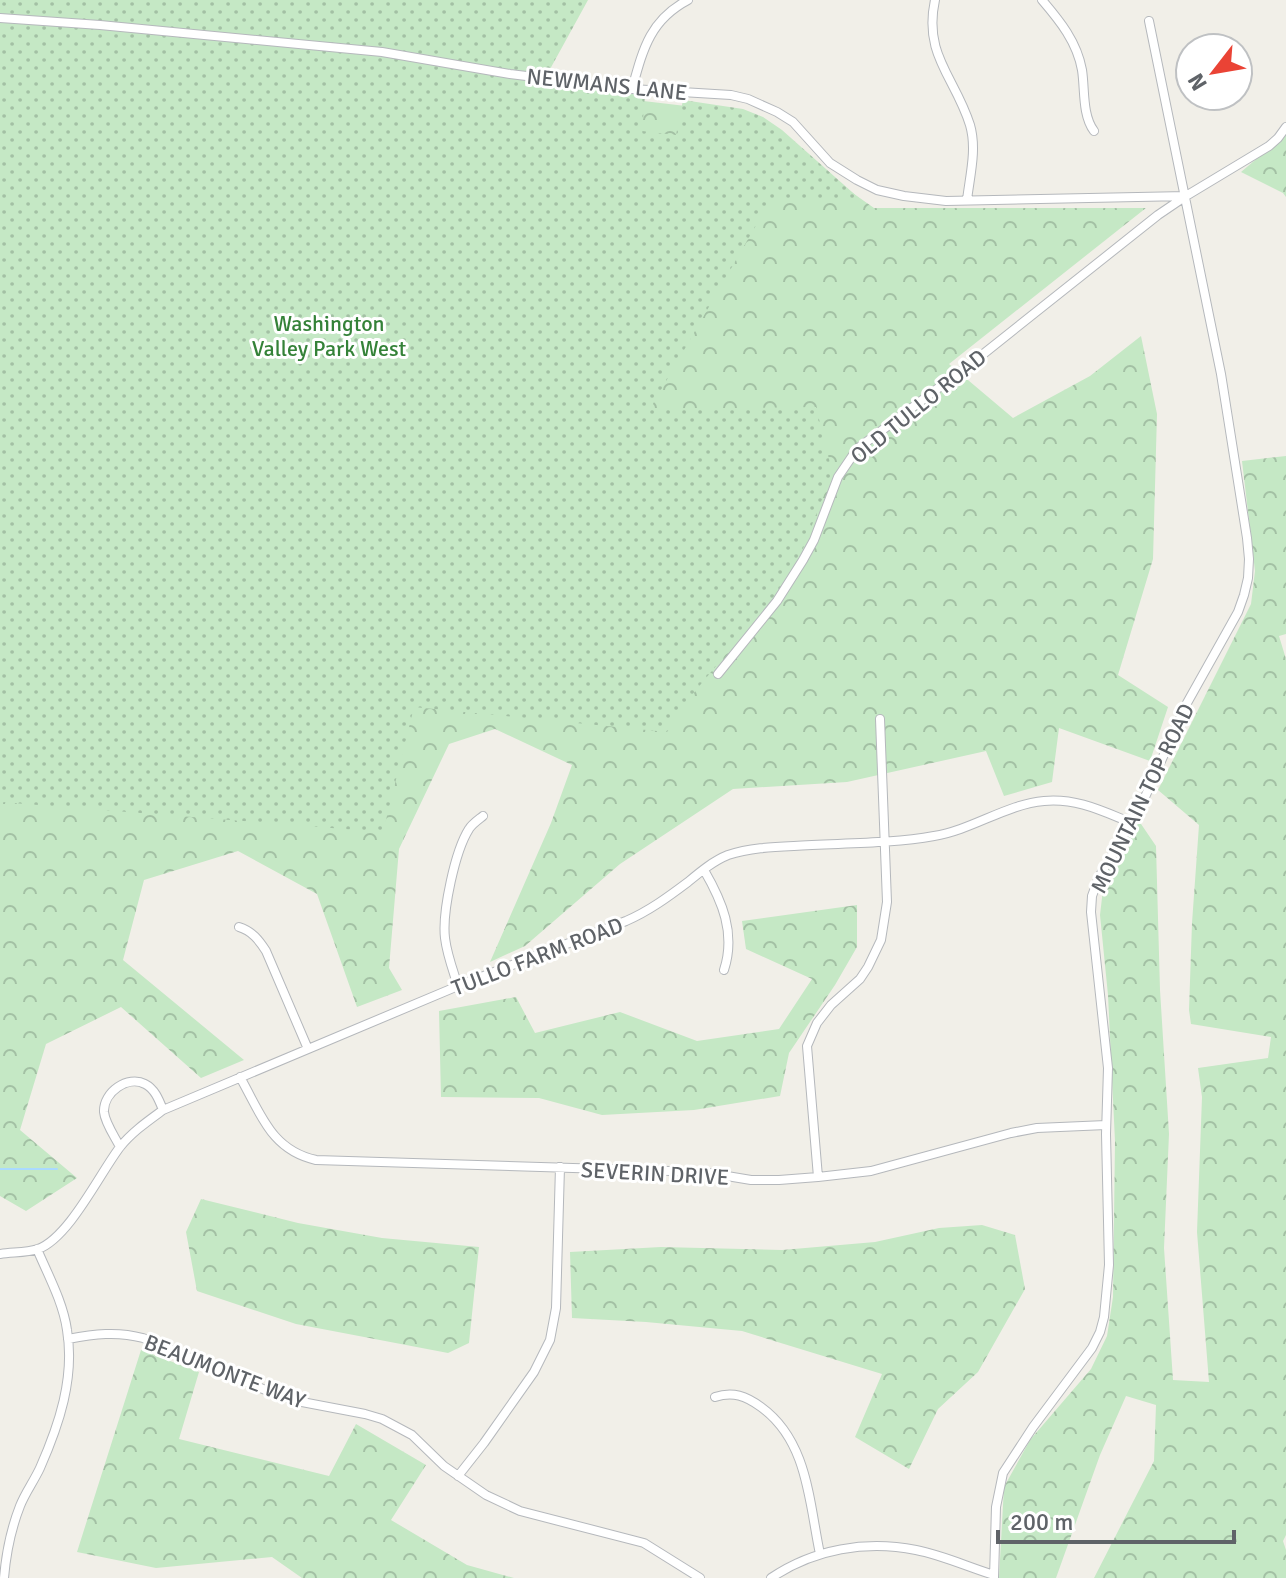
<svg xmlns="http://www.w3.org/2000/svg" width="1286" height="1578" font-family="Signika,sans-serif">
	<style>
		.forest { fill: url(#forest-crowns) }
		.park { fill: url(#park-dots) }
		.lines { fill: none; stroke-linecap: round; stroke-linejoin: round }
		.stream { stroke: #aadaff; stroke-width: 2 }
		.minor-casing { stroke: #b5b8bc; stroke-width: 10 }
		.minor { stroke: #fff; stroke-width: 8 }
		.labels { text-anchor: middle; stroke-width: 6; stroke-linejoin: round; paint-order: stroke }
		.street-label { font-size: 22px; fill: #5f6368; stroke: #fff }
		.park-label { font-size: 22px; fill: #348238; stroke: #fff }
	</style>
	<defs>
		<pattern id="forest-crowns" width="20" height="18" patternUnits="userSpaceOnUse" patternTransform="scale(2)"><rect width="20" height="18" fill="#c5e8c5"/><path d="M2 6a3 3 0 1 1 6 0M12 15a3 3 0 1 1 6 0" fill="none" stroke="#a3c0a4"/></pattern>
		<pattern id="park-dots" width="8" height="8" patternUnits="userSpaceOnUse" patternTransform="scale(2)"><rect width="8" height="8" fill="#c5e8c5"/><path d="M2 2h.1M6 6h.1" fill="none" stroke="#a3c0a4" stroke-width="1.8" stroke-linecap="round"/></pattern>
	</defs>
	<rect width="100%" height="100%" fill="#f1efe8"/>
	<path class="forest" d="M 0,34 L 313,62 L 745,113 L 786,146 L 874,208 L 1146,208 L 949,364 L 1013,418 L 1090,376 L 1141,336 L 1157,414 L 1153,559 L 1118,675 L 1168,707 L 1150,761 L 1059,728 L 1052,782 L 1004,796 L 986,751 L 847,782 L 733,789 L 620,864 L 525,946 L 490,962 L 551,823 L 572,765 L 495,729 L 449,744 L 399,849 L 389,968 L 402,990 L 357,1007 L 317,894 L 238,851 L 144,880 L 123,960 L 244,1060 L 201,1078 L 121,1007 L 46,1044 L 20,1130 L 77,1178 L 26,1211 L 0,1196 Z
		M 1286,134 L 1286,197 L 1283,193 L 1241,172 Z
		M 1286,456 L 1286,634 L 1279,636 L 1286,659 L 1286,1535 L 1283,1541 L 1286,1550 L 1286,1578 L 1094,1578 L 1154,1461 L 1156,1405 L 1126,1396 L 1100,1455 L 1056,1578 L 999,1578 L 1004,1487 L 1030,1440 L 1091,1369 L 1107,1336 L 1113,1297 L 1115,1141 L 1108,995 L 1100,915 L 1105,872 L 1139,821 L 1156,846 L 1160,990 L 1169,1134 L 1164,1248 L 1173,1380 L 1209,1382 L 1197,1232 L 1202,1097 L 1198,1068 L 1268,1058 L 1271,1037 L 1191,1024 L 1189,1010 L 1192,923 L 1199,825 L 1158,790 L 1251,604 L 1255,571 L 1242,461 Z
		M 857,905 L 857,947 L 835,985 L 789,1053 L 780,1096 L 694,1110 L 602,1115 L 539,1098 L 441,1097 L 439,1011 L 516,997 L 535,1033 L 620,1012 L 697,1041 L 779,1029 L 812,979 L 746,949 L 742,921 Z
		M 201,1199 L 298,1223 L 382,1238 L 479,1247 L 469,1343 L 448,1353 L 296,1324 L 197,1291 L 186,1232 Z
		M 982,1225 L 1015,1235 L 1025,1289 L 978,1372 L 938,1409 L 909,1469 L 855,1437 L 882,1374 L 742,1331 L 646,1322 L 572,1318 L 570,1252 L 661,1247 L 782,1250 L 875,1242 L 939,1228 Z
		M 141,1350 L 199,1372 L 179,1439 L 329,1476 L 356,1424 L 426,1465 L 391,1520 L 467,1565 L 514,1578 L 302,1578 L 272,1557 L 156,1568 L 77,1552 Z"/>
	<path class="park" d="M 0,0 L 588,0 L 549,71 L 548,83 L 645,95 L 642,131 L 676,135 L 683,100 L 743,109 L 763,117 L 782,130 L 861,200 L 770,201 L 650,409 L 816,407 L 833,475 L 820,504 L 801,554 L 790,577 L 696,690 L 667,732 L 414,707 L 383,832 L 0,802 Z"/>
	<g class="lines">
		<path class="stream" d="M 0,1169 L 57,1169"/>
		<g class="minor-casing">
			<path id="minor" d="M 935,0 C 923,55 955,77 970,125 C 977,149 970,175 967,200
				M 1042,0 C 1060,21 1077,42 1082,70 C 1085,89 1082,115 1094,131
				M 0,18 L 100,25 L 382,52 L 510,74 L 632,89 L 731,95 L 748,99 L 777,112 L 793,122 L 830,163 L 857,180 L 877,190 L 904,196 L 946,201 L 1186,196
				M 632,89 C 643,49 650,20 688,0
				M 718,674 L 777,601 L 803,560 L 814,540 L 838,477 L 857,449 L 977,359 L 1158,215 L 1186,196 L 1269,146 L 1278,138 L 1286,127
				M 704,870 C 722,901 736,933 724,970
				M 239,927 C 252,931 259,940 266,951 L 308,1049
				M 458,986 C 453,970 447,955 445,938 C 442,912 455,851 469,829 C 472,824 478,820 483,816
				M 240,1077 C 261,1114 271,1150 316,1160 L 670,1171 L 709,1173 L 751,1180 L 779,1180 L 818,1177 L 871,1171 L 1011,1133 L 1037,1128 L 1106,1125
				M 120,1147 C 115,1137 105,1123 104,1112 C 103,1092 128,1075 145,1084 C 155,1089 159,1100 163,1110
				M 818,1177 L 807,1046 L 817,1023 L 831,1005 L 860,979 L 868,967 L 881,940 L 887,902 L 880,719
				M 0,1254 C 12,1252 26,1253 38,1249 C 69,1238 100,1173 120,1147 C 132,1132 148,1121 163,1110 L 458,986 L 626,921 C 649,911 668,897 688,882 C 700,872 713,861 728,855 C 749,848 772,847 794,846 C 839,843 891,844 934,836 C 972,830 1007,804 1044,801 C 1077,798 1102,811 1132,823
				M 68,1339 C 94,1334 117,1331 143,1338 L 270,1392 L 302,1402 L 365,1414 L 382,1419 L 412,1435 L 444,1466 L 486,1495 L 520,1511 L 644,1543 L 700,1578
				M 715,1397 C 733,1391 746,1396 761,1407 C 808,1441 809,1502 820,1554
				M 458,1476 L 484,1443 L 534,1372 L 550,1340 L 556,1308 L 560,1167
				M 4,1578 C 6,1554 11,1529 20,1506 C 25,1493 34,1481 40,1468 C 59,1425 75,1378 67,1330 C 63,1302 48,1275 37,1249
				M 771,1578 C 814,1549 866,1540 916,1550 C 942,1555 968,1567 994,1575
				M 994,1578 L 996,1507 L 1003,1473 L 1033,1427 L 1092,1348 L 1100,1332 L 1104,1317 L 1109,1265 L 1106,1134 L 1108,1068 L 1091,912 L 1092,896 L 1099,877 L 1141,806 L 1187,703 L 1238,612 L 1244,595 L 1248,578 L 1249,559 L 1247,538 L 1221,374 L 1149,21"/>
		</g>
		<use href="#minor" class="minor"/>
	</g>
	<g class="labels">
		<g class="street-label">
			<text transform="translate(607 84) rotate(6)" y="8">NEWMANS LANE</text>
			<text transform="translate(918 406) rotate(-39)" y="8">OLD TULLO ROAD</text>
			<text transform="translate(1142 798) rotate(-64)" y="8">MOUNTAIN TOP ROAD</text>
			<text transform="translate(537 956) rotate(-21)" y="8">TULLO FARM ROAD</text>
			<text transform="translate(655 1173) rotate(3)" y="8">SEVERIN DRIVE</text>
			<text transform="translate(225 1371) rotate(21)" y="8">BEAUMONTE WAY</text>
		</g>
		<g class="park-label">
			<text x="329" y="331">Washington<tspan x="329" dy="25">Valley Park West</tspan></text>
		</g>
	</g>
	<g transform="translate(1214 72) rotate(239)"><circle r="38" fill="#ffffff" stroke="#bfc1c3" stroke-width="2"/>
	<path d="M0-6L14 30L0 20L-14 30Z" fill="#ea4335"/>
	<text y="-12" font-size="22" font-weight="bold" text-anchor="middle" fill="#5f6368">N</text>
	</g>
	<path d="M998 1530v12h236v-12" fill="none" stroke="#5f6368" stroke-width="4"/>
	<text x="1010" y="1530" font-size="24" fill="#5f6368" stroke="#ffffff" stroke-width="6" paint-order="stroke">200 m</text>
</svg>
